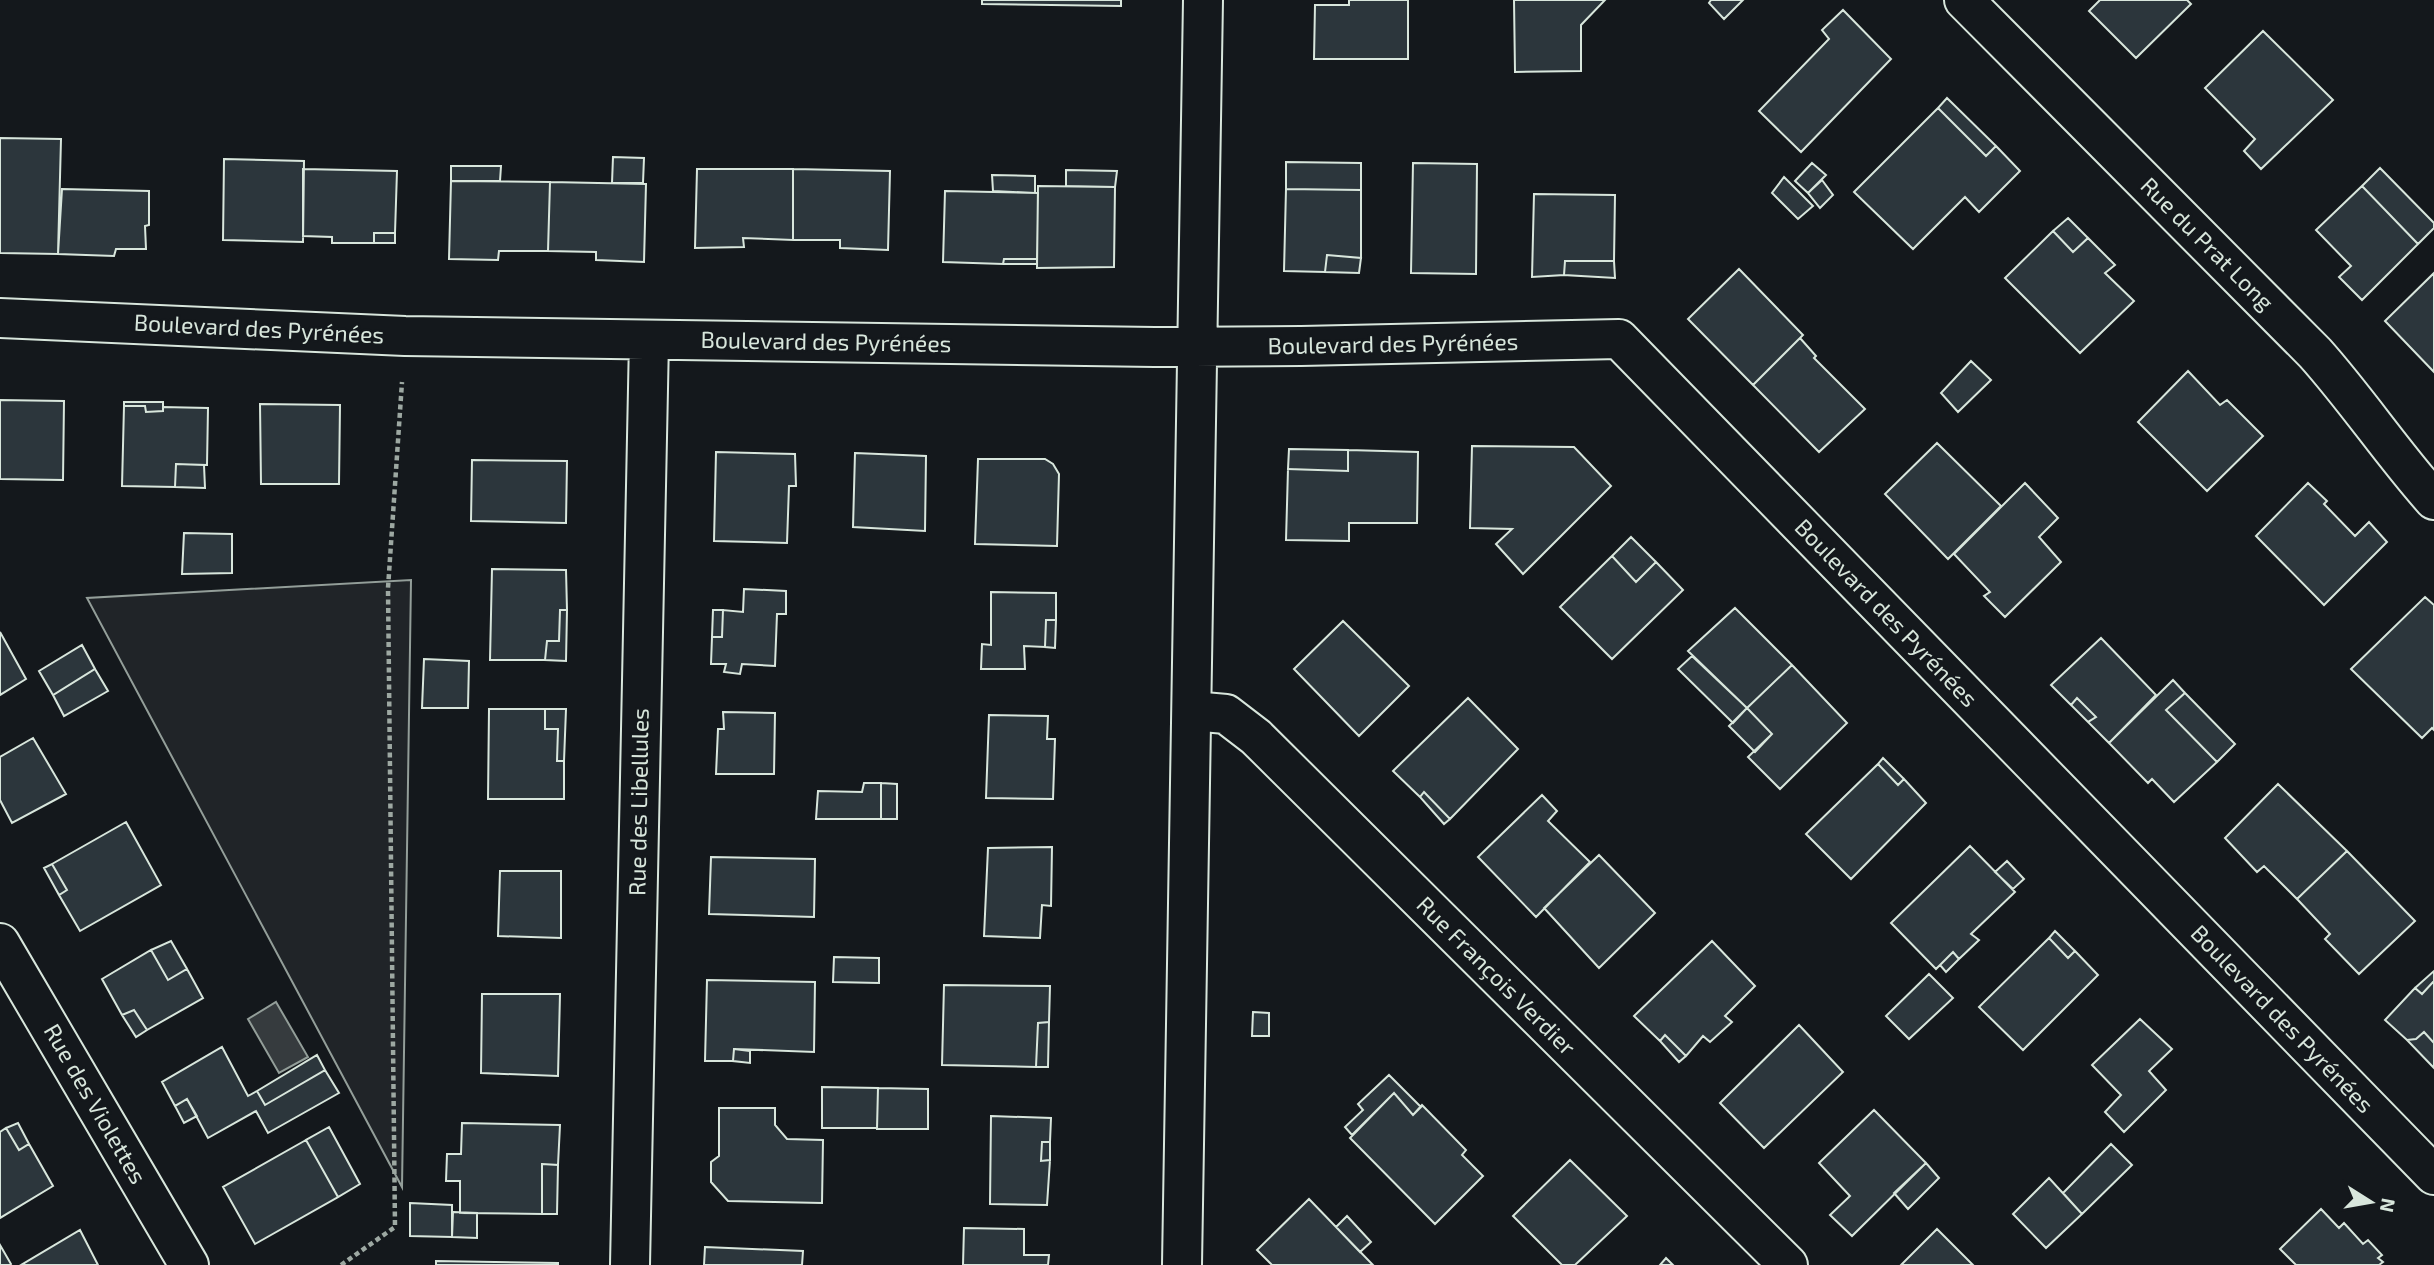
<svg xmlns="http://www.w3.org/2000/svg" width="2434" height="1265" font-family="'Exo 2',sans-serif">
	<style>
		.green { fill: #202428; stroke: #939e99; stroke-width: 2 }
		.water { fill: #363b3e; stroke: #939e99; stroke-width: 2 }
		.building { fill: #2c363c; stroke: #d8e6dc; stroke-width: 2 }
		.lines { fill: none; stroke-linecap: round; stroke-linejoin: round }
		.minor-casing { stroke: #d8e6dc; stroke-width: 42 }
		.path { stroke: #9da8a2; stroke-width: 4.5; stroke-dasharray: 5 3.5; stroke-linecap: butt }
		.minor { stroke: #14181c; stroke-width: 38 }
		.labels { text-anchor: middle; stroke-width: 5; stroke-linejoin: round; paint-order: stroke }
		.street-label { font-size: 23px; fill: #d8e6dc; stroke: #14181c }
	</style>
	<rect width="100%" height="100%" fill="#14181c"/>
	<path class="green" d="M 411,580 L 402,1187 L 87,598 Z"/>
	<path class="water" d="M 276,1002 L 308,1057 L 279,1073 L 248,1019 Z"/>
	<path class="building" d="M 982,0 L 1121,0 L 1121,6 L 982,4 Z
		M 1349,0 L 1408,0 L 1408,59 L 1314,59 L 1315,5 L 1349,5 Z
		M 1514,0 L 1605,0 L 1581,25 L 1581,71 L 1515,72 Z
		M 1711,0 L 1743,0 L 1724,19 L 1709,3 Z
		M 2100,0 L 2187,0 L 2191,4 L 2136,58 L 2089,11 Z
		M 1843,10 L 1891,59 L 1801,152 L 1759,111 L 1829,39 L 1822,30 Z
		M 2263,31 L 2333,100 L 2261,169 L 2244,151 L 2255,139 L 2205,88 Z
		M 1947,98 L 1996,146 L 1986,156 L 1938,108 Z
		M 1938,108 L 1986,156 L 1996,146 L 2020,171 L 1979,212 L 1965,197 L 1913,249 L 1854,192 Z
		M 0,138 L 61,139 L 58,254 L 0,253 Z
		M 613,157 L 644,158 L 643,183 L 612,183 Z
		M 224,159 L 304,161 L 303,242 L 223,240 Z
		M 1286,162 L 1361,163 L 1361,190 L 1286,189 Z
		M 1413,163 L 1477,164 L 1476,274 L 1411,273 Z
		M 1812,163 L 1826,175 L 1808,193 L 1795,181 Z
		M 451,166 L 501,166 L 500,181 L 451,181 Z
		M 2380,168 L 2434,223 L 2434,228 L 2418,244 L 2362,186 Z
		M 303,169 L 397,171 L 395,233 L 374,233 L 374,243 L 332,243 L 332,237 L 303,236 Z
		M 697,169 L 793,169 L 793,240 L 743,238 L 744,247 L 695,248 Z
		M 793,169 L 890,171 L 888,250 L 840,248 L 840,240 L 793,240 Z
		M 1066,170 L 1117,171 L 1115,187 L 1066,186 Z
		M 992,175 L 1035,176 L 1035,193 L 993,191 Z
		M 1784,177 L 1813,206 L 1798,219 L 1772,193 Z
		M 1822,180 L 1833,195 L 1820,208 L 1808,193 Z
		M 451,181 L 550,182 L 548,251 L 499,251 L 498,260 L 449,259 Z
		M 550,182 L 646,184 L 644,262 L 596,260 L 596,252 L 548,251 Z
		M 1038,186 L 1115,187 L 1114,267 L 1037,268 Z
		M 2362,186 L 2418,244 L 2362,300 L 2339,277 L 2351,266 L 2316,230 Z
		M 62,189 L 149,191 L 149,225 L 145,226 L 146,249 L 116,249 L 114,256 L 58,254 Z
		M 1286,189 L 1361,190 L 1361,258 L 1327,255 L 1325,272 L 1284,271 Z
		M 945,191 L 1038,193 L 1037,259 L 1004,259 L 1003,264 L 943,262 Z
		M 1534,194 L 1615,195 L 1614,261 L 1565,261 L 1564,275 L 1532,277 Z
		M 2068,218 L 2088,238 L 2073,252 L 2053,231 Z
		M 2053,231 L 2073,252 L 2088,238 L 2115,265 L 2105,273 L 2134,301 L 2080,353 L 2005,278 Z
		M 374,233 L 395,233 L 395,243 L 374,243 Z
		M 1327,255 L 1361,258 L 1359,273 L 1325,272 Z
		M 1004,259 L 1037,259 L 1037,264 L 1003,264 Z
		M 1565,261 L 1614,261 L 1615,278 L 1564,275 Z
		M 1739,269 L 1803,335 L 1753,385 L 1688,319 Z
		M 2434,273 L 2434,372 L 2385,321 Z
		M 1800,338 L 1816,356 L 1814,358 L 1865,409 L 1819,452 L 1753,385 Z
		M 1971,361 L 1991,380 L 1958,412 L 1941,393 Z
		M 2188,371 L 2220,405 L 2227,400 L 2263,436 L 2207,491 L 2138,422 Z
		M 0,400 L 64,401 L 63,480 L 0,479 Z
		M 124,402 L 163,402 L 163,411 L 146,412 L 145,406 L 124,406 Z
		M 260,404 L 340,405 L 339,484 L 261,484 Z
		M 124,406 L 145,406 L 146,412 L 163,411 L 163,407 L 208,408 L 207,465 L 176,464 L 175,487 L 122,486 Z
		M 1937,443 L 2001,506 L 1948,559 L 1885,494 Z
		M 1472,446 L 1574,447 L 1611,486 L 1523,574 L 1496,544 L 1512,529 L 1470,528 Z
		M 1289,449 L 1348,450 L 1348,471 L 1288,469 Z
		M 1348,450 L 1418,452 L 1417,523 L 1349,523 L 1349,541 L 1286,540 L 1288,469 L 1348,471 Z
		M 716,452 L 795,454 L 796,486 L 789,486 L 787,543 L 714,541 Z
		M 855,453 L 926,456 L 925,531 L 853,527 Z
		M 978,459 L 1045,459 L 1053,464 L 1059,474 L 1057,546 L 975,544 Z
		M 472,460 L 567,461 L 566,523 L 471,521 Z
		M 176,464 L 204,465 L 205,488 L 175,487 Z
		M 2025,483 L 2058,518 L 2039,537 L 2061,562 L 2005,617 L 1984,596 L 1990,592 L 1954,554 Z
		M 2308,483 L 2327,501 L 2324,504 L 2355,536 L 2369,522 L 2387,542 L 2324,605 L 2256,536 Z
		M 184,533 L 232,534 L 232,573 L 182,574 Z
		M 1631,537 L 1656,562 L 1636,582 L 1612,556 Z
		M 1612,556 L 1636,582 L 1656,562 L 1683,590 L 1612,659 L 1560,607 Z
		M 492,569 L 566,570 L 567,610 L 560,610 L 559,641 L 547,641 L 545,660 L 490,660 Z
		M 744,589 L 786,591 L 786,614 L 777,614 L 775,666 L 742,664 L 740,674 L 724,672 L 726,664 L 711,664 L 712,637 L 722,637 L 723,610 L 743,612 Z
		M 991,592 L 1056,593 L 1056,620 L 1046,620 L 1045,647 L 1024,646 L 1025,669 L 981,669 L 982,644 L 991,645 Z
		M 2425,597 L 2434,605 L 2434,730 L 2432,728 L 2422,738 L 2351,669 Z
		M 1735,608 L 1792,665 L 1747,708 L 1688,651 Z
		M 560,610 L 567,610 L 566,661 L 545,660 L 547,641 L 559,641 Z
		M 713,610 L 723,610 L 722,637 L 712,637 Z
		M 1046,620 L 1056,620 L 1055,648 L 1045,647 Z
		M 1343,621 L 1409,686 L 1359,736 L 1294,669 Z
		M 0,632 L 26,679 L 0,695 Z
		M 2101,638 L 2156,695 L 2109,743 L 2088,722 L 2096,717 L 2077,698 L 2071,705 L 2051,685 Z
		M 82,645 L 95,669 L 53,695 L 39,671 Z
		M 1692,656 L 1747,708 L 1733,723 L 1678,669 Z
		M 424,659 L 469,661 L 468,708 L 422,708 Z
		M 1792,665 L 1847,723 L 1780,789 L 1748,757 L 1772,734 L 1747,708 Z
		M 95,669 L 108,691 L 64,716 L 53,695 Z
		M 2173,680 L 2185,693 L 2166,710 L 2217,762 L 2174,802 L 2152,779 L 2148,783 L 2109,743 Z
		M 2185,693 L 2235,744 L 2217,762 L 2166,710 Z
		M 1468,698 L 1518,749 L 1450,819 L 1424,792 L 1420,797 L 1393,771 Z
		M 2077,698 L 2096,717 L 2088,722 L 2071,705 Z
		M 1747,708 L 1772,734 L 1755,752 L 1729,726 Z
		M 489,709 L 545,709 L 545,729 L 558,729 L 557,761 L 564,761 L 564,799 L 488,799 Z
		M 545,709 L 566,709 L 564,761 L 557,761 L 558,729 L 545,729 Z
		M 723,712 L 775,713 L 774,774 L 716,774 L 718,729 L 724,729 Z
		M 989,715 L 1048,716 L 1047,739 L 1055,739 L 1053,799 L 986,798 Z
		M 33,738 L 66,794 L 12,823 L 0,800 L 0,757 Z
		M 1883,758 L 1904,779 L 1898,785 L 1878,764 Z
		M 1878,764 L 1898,785 L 1904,779 L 1926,803 L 1851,879 L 1806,834 Z
		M 864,783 L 881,783 L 881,819 L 816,819 L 818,791 L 862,792 Z
		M 881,783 L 897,784 L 897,819 L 881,819 Z
		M 2278,784 L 2347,851 L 2297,899 L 2264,866 L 2257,872 L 2225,838 Z
		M 1424,792 L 1450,819 L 1444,824 L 1420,797 Z
		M 1542,795 L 1557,811 L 1548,821 L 1590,862 L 1536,917 L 1478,857 Z
		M 126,822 L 161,885 L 80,931 L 59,895 L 67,890 L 52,864 Z
		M 1970,846 L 2015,892 L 1971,934 L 1979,940 L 1959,959 L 1953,952 L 1936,969 L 1891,923 Z
		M 1052,847 L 1051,906 L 1042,905 L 1040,938 L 984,936 L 988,848 Z
		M 2347,851 L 2415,921 L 2359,974 L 2325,939 L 2330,934 L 2297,899 Z
		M 1599,855 L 1655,913 L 1599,968 L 1544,908 Z
		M 711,857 L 815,859 L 814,917 L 709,914 Z
		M 2007,861 L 2024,879 L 2013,889 L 1995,872 Z
		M 52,864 L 67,890 L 59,895 L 44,868 Z
		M 500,871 L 561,871 L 561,938 L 498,936 Z
		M 2055,931 L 2075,951 L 2068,958 L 2049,938 Z
		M 2049,938 L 2068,958 L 2075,951 L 2098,975 L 2023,1050 L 1979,1007 Z
		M 171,941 L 187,969 L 168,980 L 151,950 Z
		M 1712,941 L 1755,986 L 1725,1016 L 1732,1022 L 1710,1042 L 1703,1036 L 1686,1056 L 1665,1035 L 1660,1041 L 1634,1016 Z
		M 151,950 L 168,980 L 187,969 L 203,998 L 147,1030 L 134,1010 L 122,1015 L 102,979 Z
		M 1953,952 L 1959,959 L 1946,972 L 1940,965 Z
		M 834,957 L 879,958 L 879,983 L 833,982 Z
		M 2434,971 L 2434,981 L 2422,994 L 2415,988 Z
		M 1929,974 L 1953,998 L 1909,1039 L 1886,1016 Z
		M 707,980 L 815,982 L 814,1052 L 734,1049 L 733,1061 L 705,1061 Z
		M 2434,981 L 2434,1043 L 2424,1032 L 2416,1039 L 2407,1040 L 2385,1020 L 2415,988 L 2422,994 Z
		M 944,985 L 1050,986 L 1049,1022 L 1038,1023 L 1036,1067 L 942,1065 Z
		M 482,994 L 560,994 L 558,1076 L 481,1073 Z
		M 134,1010 L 147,1030 L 136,1037 L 122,1015 Z
		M 1253,1012 L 1269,1013 L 1269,1036 L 1252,1036 Z
		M 2140,1019 L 2172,1049 L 2149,1071 L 2166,1090 L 2124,1132 L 2105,1112 L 2121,1095 L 2092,1065 Z
		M 1049,1022 L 1048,1067 L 1036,1067 L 1038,1023 Z
		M 1799,1025 L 1843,1072 L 1764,1148 L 1720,1103 Z
		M 2424,1032 L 2434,1043 L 2434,1068 L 2407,1040 L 2416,1039 Z
		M 1665,1035 L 1686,1056 L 1679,1062 L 1660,1041 Z
		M 222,1047 L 248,1096 L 257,1091 L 265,1105 L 325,1070 L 339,1093 L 268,1133 L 256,1111 L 208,1138 L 187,1099 L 175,1106 L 162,1082 Z
		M 734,1049 L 750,1051 L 750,1063 L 733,1061 Z
		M 317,1055 L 325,1070 L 265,1105 L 257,1091 Z
		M 1389,1075 L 1421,1107 L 1413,1115 L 1394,1093 L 1352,1135 L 1345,1127 L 1363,1110 L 1358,1104 Z
		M 822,1087 L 878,1088 L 877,1128 L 822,1128 Z
		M 878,1088 L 928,1089 L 928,1129 L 877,1129 Z
		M 1394,1093 L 1413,1115 L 1422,1105 L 1466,1150 L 1462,1155 L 1483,1176 L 1435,1224 L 1350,1138 Z
		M 187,1099 L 197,1116 L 184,1123 L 175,1106 Z
		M 719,1108 L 775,1108 L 775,1125 L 787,1139 L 823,1140 L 822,1203 L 728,1201 L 711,1182 L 711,1162 L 719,1156 Z
		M 1874,1110 L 1926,1163 L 1852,1236 L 1830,1215 L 1850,1196 L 1819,1163 Z
		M 991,1116 L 1051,1118 L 1050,1142 L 1042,1142 L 1041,1161 L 1050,1160 L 1047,1205 L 990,1204 Z
		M 18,1123 L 29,1144 L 19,1150 L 6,1128 Z
		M 462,1123 L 560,1125 L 558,1165 L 542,1164 L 542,1214 L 460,1213 L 460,1181 L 446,1181 L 447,1154 L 461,1154 Z
		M 329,1127 L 360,1184 L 338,1197 L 306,1140 Z
		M 6,1128 L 19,1150 L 29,1144 L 53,1186 L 0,1218 L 0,1132 Z
		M 306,1140 L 338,1197 L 255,1244 L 223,1187 Z
		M 1042,1142 L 1050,1142 L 1050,1160 L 1041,1161 Z
		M 2111,1144 L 2132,1165 L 2082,1214 L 2063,1193 Z
		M 1570,1160 L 1627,1216 L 1575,1265 L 1562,1265 L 1513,1216 Z
		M 1926,1163 L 1939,1178 L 1908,1209 L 1894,1193 Z
		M 542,1164 L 558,1165 L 557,1214 L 542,1214 Z
		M 2049,1178 L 2082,1214 L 2046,1248 L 2013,1214 Z
		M 1309,1199 L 1336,1227 L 1373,1265 L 1272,1265 L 1257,1250 Z
		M 410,1203 L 452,1205 L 452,1237 L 410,1236 Z
		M 2321,1209 L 2339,1228 L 2344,1223 L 2363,1244 L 2368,1240 L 2382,1255 L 2378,1258 L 2383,1262 L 2379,1265 L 2296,1265 L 2280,1249 Z
		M 453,1212 L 477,1213 L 477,1238 L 452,1237 Z
		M 1347,1216 L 1371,1242 L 1360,1252 L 1336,1227 Z
		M 964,1228 L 1024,1229 L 1024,1255 L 1049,1255 L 1048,1265 L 963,1265 Z
		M 1937,1229 L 1973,1265 L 1901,1265 Z
		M 80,1230 L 98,1265 L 21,1265 Z
		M 0,1245 L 11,1264 L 10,1265 L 0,1265 Z
		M 705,1247 L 803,1251 L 802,1265 L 704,1265 Z
		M 1666,1258 L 1673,1265 L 1660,1265 Z
		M 436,1261 L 558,1263 L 558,1265 L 436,1265 Z"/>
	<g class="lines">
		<g class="minor-casing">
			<path id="minor" d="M 1964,0 L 2315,353 C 2357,400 2392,453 2434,500
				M 0,318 L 405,336 L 1155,347 L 1301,346 L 1619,339 L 2434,1175
				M 1192,711 L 1226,714 L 1256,737 L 1788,1265
				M 0,943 L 189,1265
				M 630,1265 L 649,340
				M 1182,1265 L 1203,0"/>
		</g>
		<path class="path" d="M 341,1265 L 395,1227 L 388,588 L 402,382"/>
		<use href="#minor" class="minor"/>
	</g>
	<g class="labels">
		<g class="street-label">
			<text transform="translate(2207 244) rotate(45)" y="8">Rue du Prat Long</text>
			<text transform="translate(259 329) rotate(3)" y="8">Boulevard des Pyrénées</text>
			<text transform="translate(826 342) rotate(1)" y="8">Boulevard des Pyrénées</text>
			<text transform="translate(1393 344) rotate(-1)" y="8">Boulevard des Pyrénées</text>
			<text transform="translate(1886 613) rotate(46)" y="8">Boulevard des Pyrénées</text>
			<text transform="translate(639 802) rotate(-89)" y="8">Rue des Libellules</text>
			<text transform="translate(1496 976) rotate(45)" y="8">Rue François Verdier</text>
			<text transform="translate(2282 1019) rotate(46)" y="8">Boulevard des Pyrénées</text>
			<text transform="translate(95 1104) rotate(60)" y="8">Rue des Violettes</text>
		</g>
	</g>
	<g transform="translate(2371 1202) rotate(101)" stroke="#14181c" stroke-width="5" paint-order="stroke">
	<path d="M0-5L12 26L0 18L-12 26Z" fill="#d8e6dc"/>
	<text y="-10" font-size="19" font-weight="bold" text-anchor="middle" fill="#d8e6dc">N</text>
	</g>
</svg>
